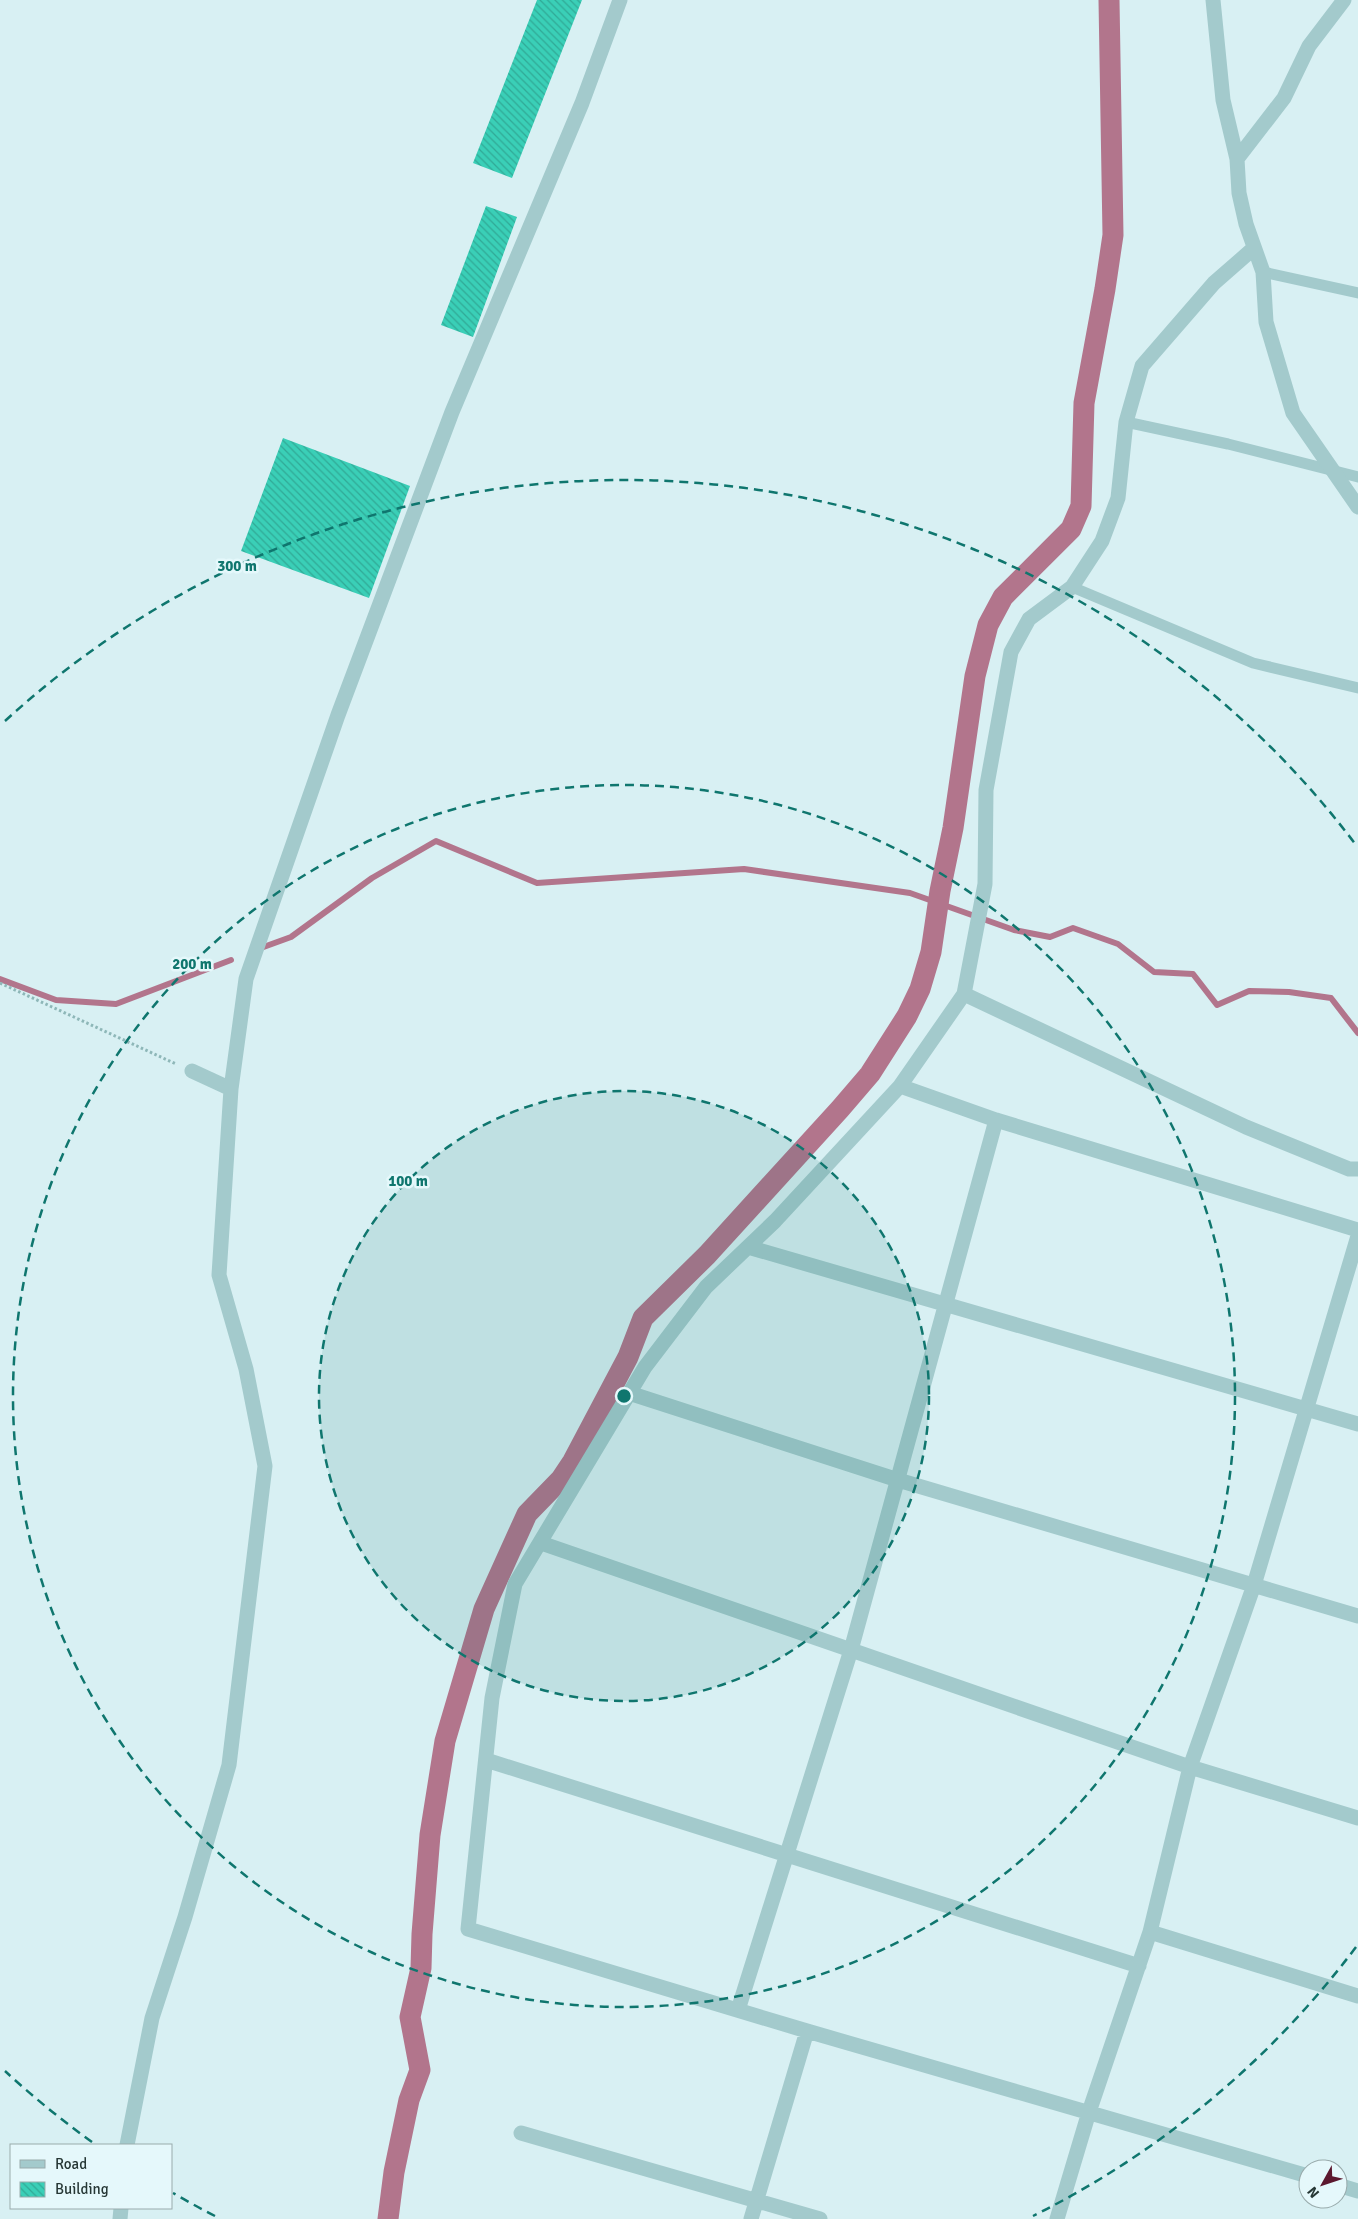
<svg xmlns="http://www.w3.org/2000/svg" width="1358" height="2219" font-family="Signika,sans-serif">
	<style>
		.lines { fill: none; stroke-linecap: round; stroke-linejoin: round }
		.stream { stroke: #b2758c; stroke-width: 6 }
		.canal { stroke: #b2758c; stroke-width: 21 }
		.building { fill: url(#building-back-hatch) }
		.path { stroke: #8eb7b8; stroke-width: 3; stroke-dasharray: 2.5 2.5; stroke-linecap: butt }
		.lane { stroke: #a3cacc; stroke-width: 11 }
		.street { stroke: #a3cacc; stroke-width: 15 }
		.ring { fill: none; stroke: #0f766e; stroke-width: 2.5; stroke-dasharray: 9 6 }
		.centre { fill: #0f766e; stroke: #e5f8fb; stroke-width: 2.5 }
		.ring-label { font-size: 15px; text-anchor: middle; font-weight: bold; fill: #0f766e; stroke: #e5f8fb; stroke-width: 5; stroke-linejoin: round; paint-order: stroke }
	</style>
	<defs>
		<pattern id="building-back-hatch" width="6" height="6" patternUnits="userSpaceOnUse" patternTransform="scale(1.25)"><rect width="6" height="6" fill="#3acfb7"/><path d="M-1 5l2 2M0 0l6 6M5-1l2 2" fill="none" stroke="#31a996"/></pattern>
	</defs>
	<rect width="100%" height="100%" fill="#d8f0f3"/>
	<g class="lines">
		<path class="stream" d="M 258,949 L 291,937 L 372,878 L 436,841 L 537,883 L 744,869 L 910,893 L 1014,930 L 1050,937 L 1073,928 L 1118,944 L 1154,972 L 1193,974 L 1217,1005 L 1249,991 L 1289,992 L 1331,998 L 1358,1033
			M 0,979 L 56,1000 L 116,1004 L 231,960"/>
		<path class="canal" d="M 388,2219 L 394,2172 L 409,2100 L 420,2070 L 410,2017 L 421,1968 L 422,1934 L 430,1835 L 445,1741 L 484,1609 L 527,1514 L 561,1479 L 573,1461 L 628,1357 L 643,1318 L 707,1255 L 840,1109 L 870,1074 L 907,1016 L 920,989 L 931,952 L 940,891 L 953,828 L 975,676 L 988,625 L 1003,597 L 1071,529 L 1081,506 L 1084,403 L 1105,289 L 1113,235 L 1109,0"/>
	</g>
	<path class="building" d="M 537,0 L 582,0 L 512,178 L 473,163 Z
		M 486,206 L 517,217 L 473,337 L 441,325 Z
		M 283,438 L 410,486 L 369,598 L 241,551 Z"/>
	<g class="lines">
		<path class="path" d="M 0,983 L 176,1064"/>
		<path class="lane" d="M 1263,272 L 1358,293
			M 1126,422 L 1228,444 L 1358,477
			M 1072,587 L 1253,663 L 1358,688"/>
		<path class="street" d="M 1213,0 L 1223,100 L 1237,159 L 1239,193 L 1246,224 L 1263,272 L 1266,322 L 1293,413 L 1358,507
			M 1237,159 L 1284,98 L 1309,46 L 1344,0
			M 1254,248 L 1214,283 L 1142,366 L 1126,422 L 1118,498 L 1102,541 L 1072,587 L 1029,619 L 1011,652 L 986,790 L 985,884 L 964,994 L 900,1086 L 775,1221 L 706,1287 L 645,1367 L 515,1584 L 492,1698 L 468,1929 L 807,2031 L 1308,2176
			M 964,994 L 1246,1127 L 1349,1169 L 1358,1169
			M 192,1071 L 231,1089
			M 900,1086 L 996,1120 L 1358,1230
			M 748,1247 L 1358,1424
			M 629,1393 L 898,1480 L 1358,1616
			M 541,1543 L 1190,1767 L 1358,1818
			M 486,1760 L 1139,1966
			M 1150,1932 L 1358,1996
			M 738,2010 L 851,1650 L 996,1120
			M 521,2133 L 820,2219
			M 127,2145 L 152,2018 L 185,1917 L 229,1765 L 265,1466 L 246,1369 L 219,1275 L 231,1089 L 246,979 L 338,715 L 452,412 L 582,103 L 620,0
			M 1338,2185 L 1358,2191
			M 120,2219 L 121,2208
			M 751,2219 L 807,2031
			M 1057,2219 L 1089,2112 L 1150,1932 L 1190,1767 L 1254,1585 L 1358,1236"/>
	</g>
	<circle cx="624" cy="1396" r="305" fill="#0f766e" fill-opacity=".12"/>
	<g class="ring">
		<circle cx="624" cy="1396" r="305"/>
		<circle cx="624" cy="1396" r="611"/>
		<path d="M1356 1947A916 916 0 0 1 1033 2216M215 2216A916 916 0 0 1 173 2193M92 2142A916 916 0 0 1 5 2071M5 721A916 916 0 0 1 1356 845"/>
	</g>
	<circle cx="624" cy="1396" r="8" class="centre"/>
	<g class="ring-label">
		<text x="237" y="571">300 m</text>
		<text x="192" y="969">200 m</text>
		<text x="408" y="1186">100 m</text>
	</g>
	<rect x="10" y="2144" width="162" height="65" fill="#e5f8fb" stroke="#99abac"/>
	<rect x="20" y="2160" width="25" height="8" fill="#a3cacc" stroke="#99abac"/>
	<text x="55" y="2169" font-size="15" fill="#263735">Road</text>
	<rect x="20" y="2182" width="25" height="15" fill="url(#building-back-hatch)" stroke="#99abac"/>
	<text x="55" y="2194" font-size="15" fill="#263735">Building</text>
	<g transform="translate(1323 2184) rotate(230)"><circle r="24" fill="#e5f8fb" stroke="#99abac"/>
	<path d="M0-4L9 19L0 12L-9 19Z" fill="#5b182f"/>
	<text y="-8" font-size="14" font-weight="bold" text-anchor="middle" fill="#263735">N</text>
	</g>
</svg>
